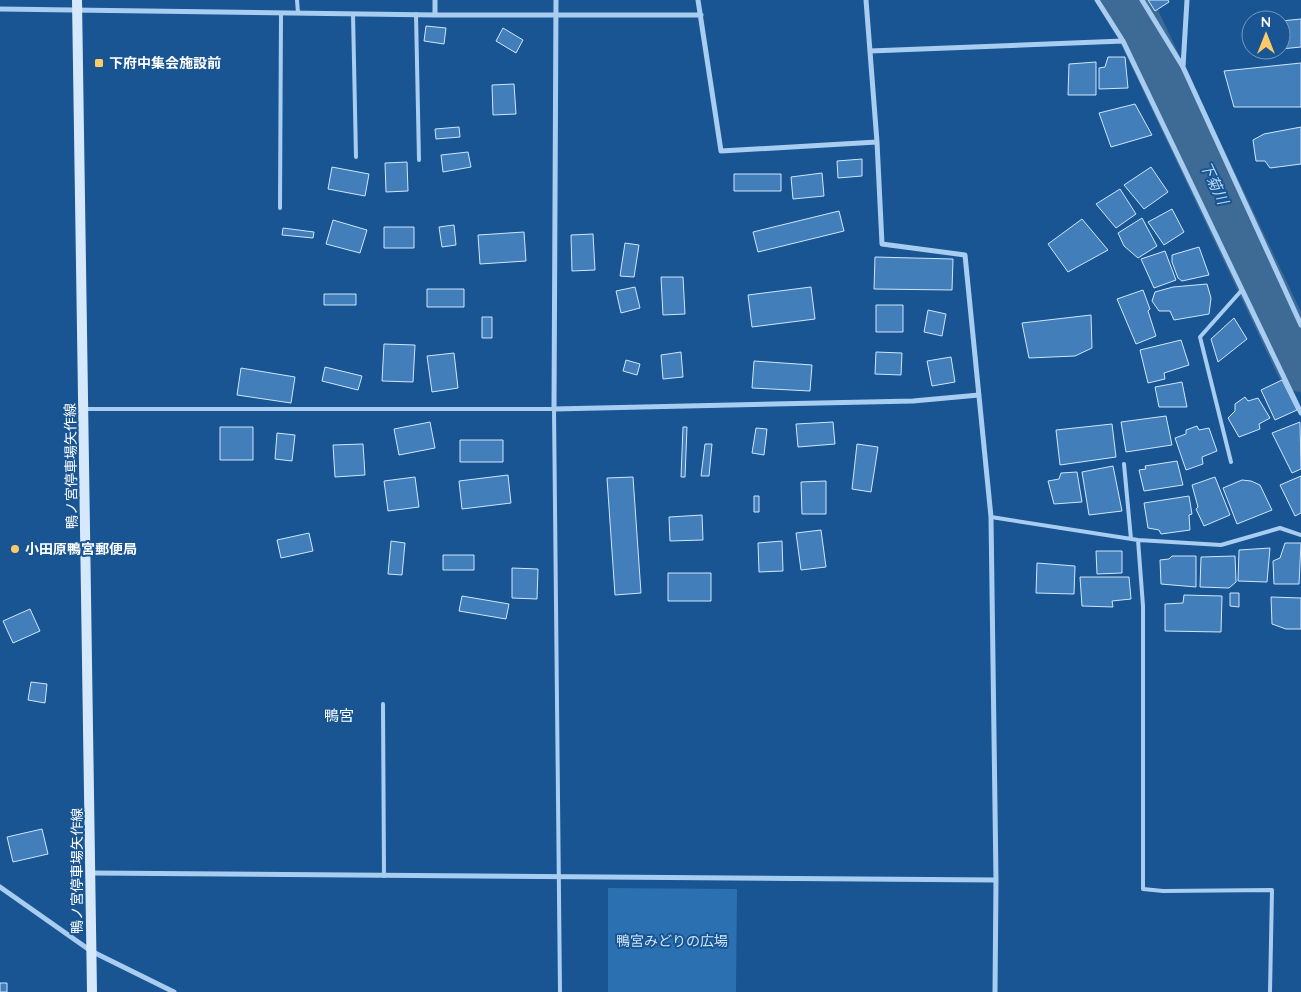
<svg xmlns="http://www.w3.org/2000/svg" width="1301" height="992" font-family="Quicksand,'Noto Sans JP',sans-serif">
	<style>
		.green { fill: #2b70b1 }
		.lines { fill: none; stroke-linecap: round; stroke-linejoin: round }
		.river { stroke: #3e6a96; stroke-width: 48 }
		.building { fill: #427fba; stroke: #cfe6fb }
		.service { stroke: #a9cdf0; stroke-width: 4 }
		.minor { stroke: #a9cdf0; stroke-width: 5 }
		.secondary { stroke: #d6e8fb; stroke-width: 10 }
		.poi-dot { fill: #ffca67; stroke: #195592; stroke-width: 2 }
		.labels { text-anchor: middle; stroke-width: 4; stroke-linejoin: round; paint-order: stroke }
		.poi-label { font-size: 14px; font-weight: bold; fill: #fff; stroke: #195592; text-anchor: start }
		.street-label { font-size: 14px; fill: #fff; stroke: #195592 }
		.park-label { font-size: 14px; fill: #cfe6fb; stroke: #195592 }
		.water-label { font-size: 15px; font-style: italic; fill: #b5d7f6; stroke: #195592 }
		.neighbourhood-label { font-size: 15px; fill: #fff; stroke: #195592 }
	</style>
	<rect width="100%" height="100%" fill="#195592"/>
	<path class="green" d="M 608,888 L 737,889 L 736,992 L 608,992 Z"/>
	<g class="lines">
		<path class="river" d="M 1123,0 L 1137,22 L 1301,368"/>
	</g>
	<path class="building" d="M 1148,0 L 1168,0 L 1169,2 L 1155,11 Z
		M 1301,19 L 1301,47 L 1281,49 L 1281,21 Z
		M 426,26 L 446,28 L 444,44 L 424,41 Z
		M 503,28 L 523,40 L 516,53 L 496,41 Z
		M 1108,57 L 1125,57 L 1128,88 L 1099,89 L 1099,68 L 1105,67 Z
		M 1096,62 L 1096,95 L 1068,95 L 1069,64 Z
		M 1301,63 L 1301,107 L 1234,107 L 1224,71 Z
		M 514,84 L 516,114 L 493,115 L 492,85 Z
		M 1135,104 L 1152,135 L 1111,147 L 1099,113 Z
		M 459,127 L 460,137 L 436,139 L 435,129 Z
		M 1301,127 L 1301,164 L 1270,168 L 1265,161 L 1256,161 L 1253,140 L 1264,134 Z
		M 468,152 L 471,167 L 443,172 L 441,155 Z
		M 862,159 L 862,176 L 838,178 L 837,161 Z
		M 407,162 L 408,191 L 386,192 L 385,163 Z
		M 332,167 L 369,174 L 365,196 L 328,189 Z
		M 1151,167 L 1168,192 L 1144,209 L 1124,185 Z
		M 822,173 L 824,196 L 793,199 L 791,177 Z
		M 734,174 L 781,174 L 781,191 L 734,191 Z
		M 1120,189 L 1136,214 L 1116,228 L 1096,204 Z
		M 1172,209 L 1184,232 L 1164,245 L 1148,222 Z
		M 839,211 L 844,231 L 758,252 L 753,232 Z
		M 1142,218 L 1157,246 L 1138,258 L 1124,246 L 1118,233 Z
		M 1082,219 L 1108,250 L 1068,272 L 1048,244 Z
		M 333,220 L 367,230 L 360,253 L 326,244 Z
		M 454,225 L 456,245 L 442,247 L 439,227 Z
		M 384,227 L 414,227 L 414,248 L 384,248 Z
		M 283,228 L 314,232 L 313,238 L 282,235 Z
		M 524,232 L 526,261 L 480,264 L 478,235 Z
		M 593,234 L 595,270 L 572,271 L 571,235 Z
		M 625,243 L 639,245 L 634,277 L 620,276 Z
		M 1199,247 L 1209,275 L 1182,281 L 1178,278 L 1172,262 L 1172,255 Z
		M 1165,251 L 1176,280 L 1154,288 L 1141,259 Z
		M 875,257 L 953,259 L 952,290 L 874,289 Z
		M 661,277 L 683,277 L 685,314 L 663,315 Z
		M 1207,284 L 1211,298 L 1209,314 L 1174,320 L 1170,311 L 1159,311 L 1152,301 L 1155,292 L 1173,287 Z
		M 635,287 L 640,308 L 621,313 L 616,291 Z
		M 811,287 L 815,319 L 752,327 L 748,295 Z
		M 427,289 L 464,289 L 464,307 L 427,307 Z
		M 1143,290 L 1150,309 L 1148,311 L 1156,336 L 1136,344 L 1117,299 Z
		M 324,294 L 356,294 L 356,305 L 324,305 Z
		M 876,305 L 903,305 L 903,332 L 876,332 Z
		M 928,310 L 946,314 L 942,336 L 924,332 Z
		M 1091,315 L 1092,348 L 1075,356 L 1029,358 L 1022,323 Z
		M 482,317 L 492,317 L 492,338 L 482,338 Z
		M 1234,318 L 1247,339 L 1218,362 L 1211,339 Z
		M 1181,340 L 1189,365 L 1164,373 L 1165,379 L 1148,383 L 1140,350 Z
		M 384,344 L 415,345 L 413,382 L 382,381 Z
		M 681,352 L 683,377 L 663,379 L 661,355 Z
		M 876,352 L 902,353 L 901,375 L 875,374 Z
		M 454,353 L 458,388 L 432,392 L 427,356 Z
		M 951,357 L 955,382 L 932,386 L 927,361 Z
		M 626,360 L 640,364 L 637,375 L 623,371 Z
		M 754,361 L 812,365 L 810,391 L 752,388 Z
		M 325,367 L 362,376 L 358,390 L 322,381 Z
		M 241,368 L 295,377 L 291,403 L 237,395 Z
		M 1282,380 L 1297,410 L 1275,420 L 1261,390 Z
		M 1182,382 L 1187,407 L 1159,407 L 1155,387 Z
		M 1245,397 L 1248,401 L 1258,398 L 1270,418 L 1259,424 L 1260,429 L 1239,437 L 1228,418 L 1235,411 L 1235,404 Z
		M 1166,416 L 1172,445 L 1126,452 L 1121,422 Z
		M 430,422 L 435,448 L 399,455 L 394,429 Z
		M 833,422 L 835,444 L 798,447 L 796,424 Z
		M 1300,422 L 1301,469 L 1292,473 L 1272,433 Z
		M 1112,424 L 1116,457 L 1060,465 L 1056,430 Z
		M 1197,426 L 1199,430 L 1209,428 L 1217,451 L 1202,457 L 1203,464 L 1186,470 L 1175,438 L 1186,434 L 1186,430 Z
		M 220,427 L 253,427 L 253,460 L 220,460 Z
		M 683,427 L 687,427 L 685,477 L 681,477 Z
		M 756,428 L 767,429 L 764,455 L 752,453 Z
		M 277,433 L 295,435 L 292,461 L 275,459 Z
		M 460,440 L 503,440 L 503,462 L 460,462 Z
		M 363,444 L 365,475 L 335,477 L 333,445 Z
		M 705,444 L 712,444 L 709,476 L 701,476 Z
		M 857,444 L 878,447 L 871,492 L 852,489 Z
		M 1177,461 L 1183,485 L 1144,491 L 1139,470 L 1146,469 L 1145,466 Z
		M 1113,466 L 1122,511 L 1089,515 L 1082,472 Z
		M 1077,472 L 1082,502 L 1054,504 L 1048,481 L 1059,479 L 1061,473 Z
		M 508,475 L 511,503 L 462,509 L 459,481 Z
		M 1301,476 L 1301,513 L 1295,516 L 1280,485 Z
		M 415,477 L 419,507 L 388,511 L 384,481 Z
		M 633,477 L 641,593 L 615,595 L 607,478 Z
		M 1215,477 L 1230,515 L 1204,526 L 1196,509 L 1198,507 L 1192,485 Z
		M 1242,480 L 1251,481 L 1260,485 L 1272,510 L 1237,524 L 1223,488 Z
		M 826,481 L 826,514 L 802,514 L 801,482 Z
		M 754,496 L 759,496 L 759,512 L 754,512 Z
		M 1189,496 L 1192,514 L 1189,515 L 1190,530 L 1161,534 L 1159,530 L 1148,528 L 1144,503 Z
		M 702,515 L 703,540 L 670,541 L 669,517 Z
		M 821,530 L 826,567 L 801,570 L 796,533 Z
		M 309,533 L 313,551 L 281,558 L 277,540 Z
		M 391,541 L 405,543 L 402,575 L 388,574 Z
		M 782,541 L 783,571 L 759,572 L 758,543 Z
		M 1285,543 L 1301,543 L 1299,584 L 1274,584 L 1273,561 L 1280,558 Z
		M 1270,548 L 1267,582 L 1238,581 L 1239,550 Z
		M 1096,551 L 1122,551 L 1122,573 L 1097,574 Z
		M 443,555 L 474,555 L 474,570 L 443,570 Z
		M 1172,556 L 1196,556 L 1196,587 L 1161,584 L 1160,560 L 1169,559 Z
		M 1235,556 L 1236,582 L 1229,588 L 1200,587 L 1201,557 Z
		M 1037,563 L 1075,566 L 1074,594 L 1036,593 Z
		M 512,568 L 538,569 L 537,599 L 512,598 Z
		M 668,573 L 711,573 L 711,601 L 668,601 Z
		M 1080,577 L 1129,577 L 1131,599 L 1112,601 L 1113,607 L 1082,606 Z
		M 1230,593 L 1239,593 L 1239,607 L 1230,606 Z
		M 1184,595 L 1222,596 L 1221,632 L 1165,631 L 1165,604 L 1183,603 Z
		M 462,596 L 509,604 L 506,619 L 459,611 Z
		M 1271,597 L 1301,598 L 1301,629 L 1286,629 L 1272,624 Z
		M 30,609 L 40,631 L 13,643 L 3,621 Z
		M 31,682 L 47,684 L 45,703 L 28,700 Z
		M 42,829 L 48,854 L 13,862 L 7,837 Z
		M 0,983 L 7,983 L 7,992 L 0,992 Z"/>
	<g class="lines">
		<path class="service" d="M 297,0 L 298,13
			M 353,14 L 356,157
			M 416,14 L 419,160
			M 280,208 L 281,13
			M 84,409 L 554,409 L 560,992
			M 1231,462 L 1200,337 L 1241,291
			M 1124,464 L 1131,539
			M 991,517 L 1138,540 L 1221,545 L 1280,528 L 1301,535
			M 1138,540 L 1143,606 L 1143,889 L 1163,891 L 1272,890 L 1270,992
			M 383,704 L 384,876"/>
		<path class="minor" d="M 435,0 L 435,15
			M 556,0 L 554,409 L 913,401 L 979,395
			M 698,0 L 721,151 L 877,142 L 882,244 L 965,255 L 991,517 L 996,880 L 995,992
			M 866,0 L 877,142
			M 1097,0 L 1123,41 L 1301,413
			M 1142,0 L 1183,67 L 1301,325
			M 0,9 L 435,15 L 701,15
			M 870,51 L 1123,41
			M 1183,67 L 1187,0
			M 92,873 L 996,880
			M 0,887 L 91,951 L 174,992"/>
		<path class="secondary" d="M 77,0 L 92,992"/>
	</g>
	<g class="poi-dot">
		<rect x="94" y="58" width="10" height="10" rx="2.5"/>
		<circle cx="15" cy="549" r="5"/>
	</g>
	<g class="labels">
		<g class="poi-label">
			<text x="109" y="68">下府中集会施設前</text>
			<text x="25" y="554">小田原鴨宮郵便局</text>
		</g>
		<g class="street-label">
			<text transform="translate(71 466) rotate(-91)" y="5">鴨ノ宮停車場矢作線</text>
			<text transform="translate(77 871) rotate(-90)" y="5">鴨ノ宮停車場矢作線</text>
		</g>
		<g class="park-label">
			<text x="672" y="946">鴨宮みどりの広場</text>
		</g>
		<g class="water-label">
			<text transform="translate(1214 183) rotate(65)" y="5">下菊川</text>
		</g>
		<g class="neighbourhood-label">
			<text x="339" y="721">鴨宮</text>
		</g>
	</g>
	<g transform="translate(1266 35)"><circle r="24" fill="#195592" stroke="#7599be"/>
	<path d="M0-4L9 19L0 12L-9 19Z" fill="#ffca67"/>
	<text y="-8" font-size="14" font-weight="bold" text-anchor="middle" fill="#ffffff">N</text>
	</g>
</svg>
